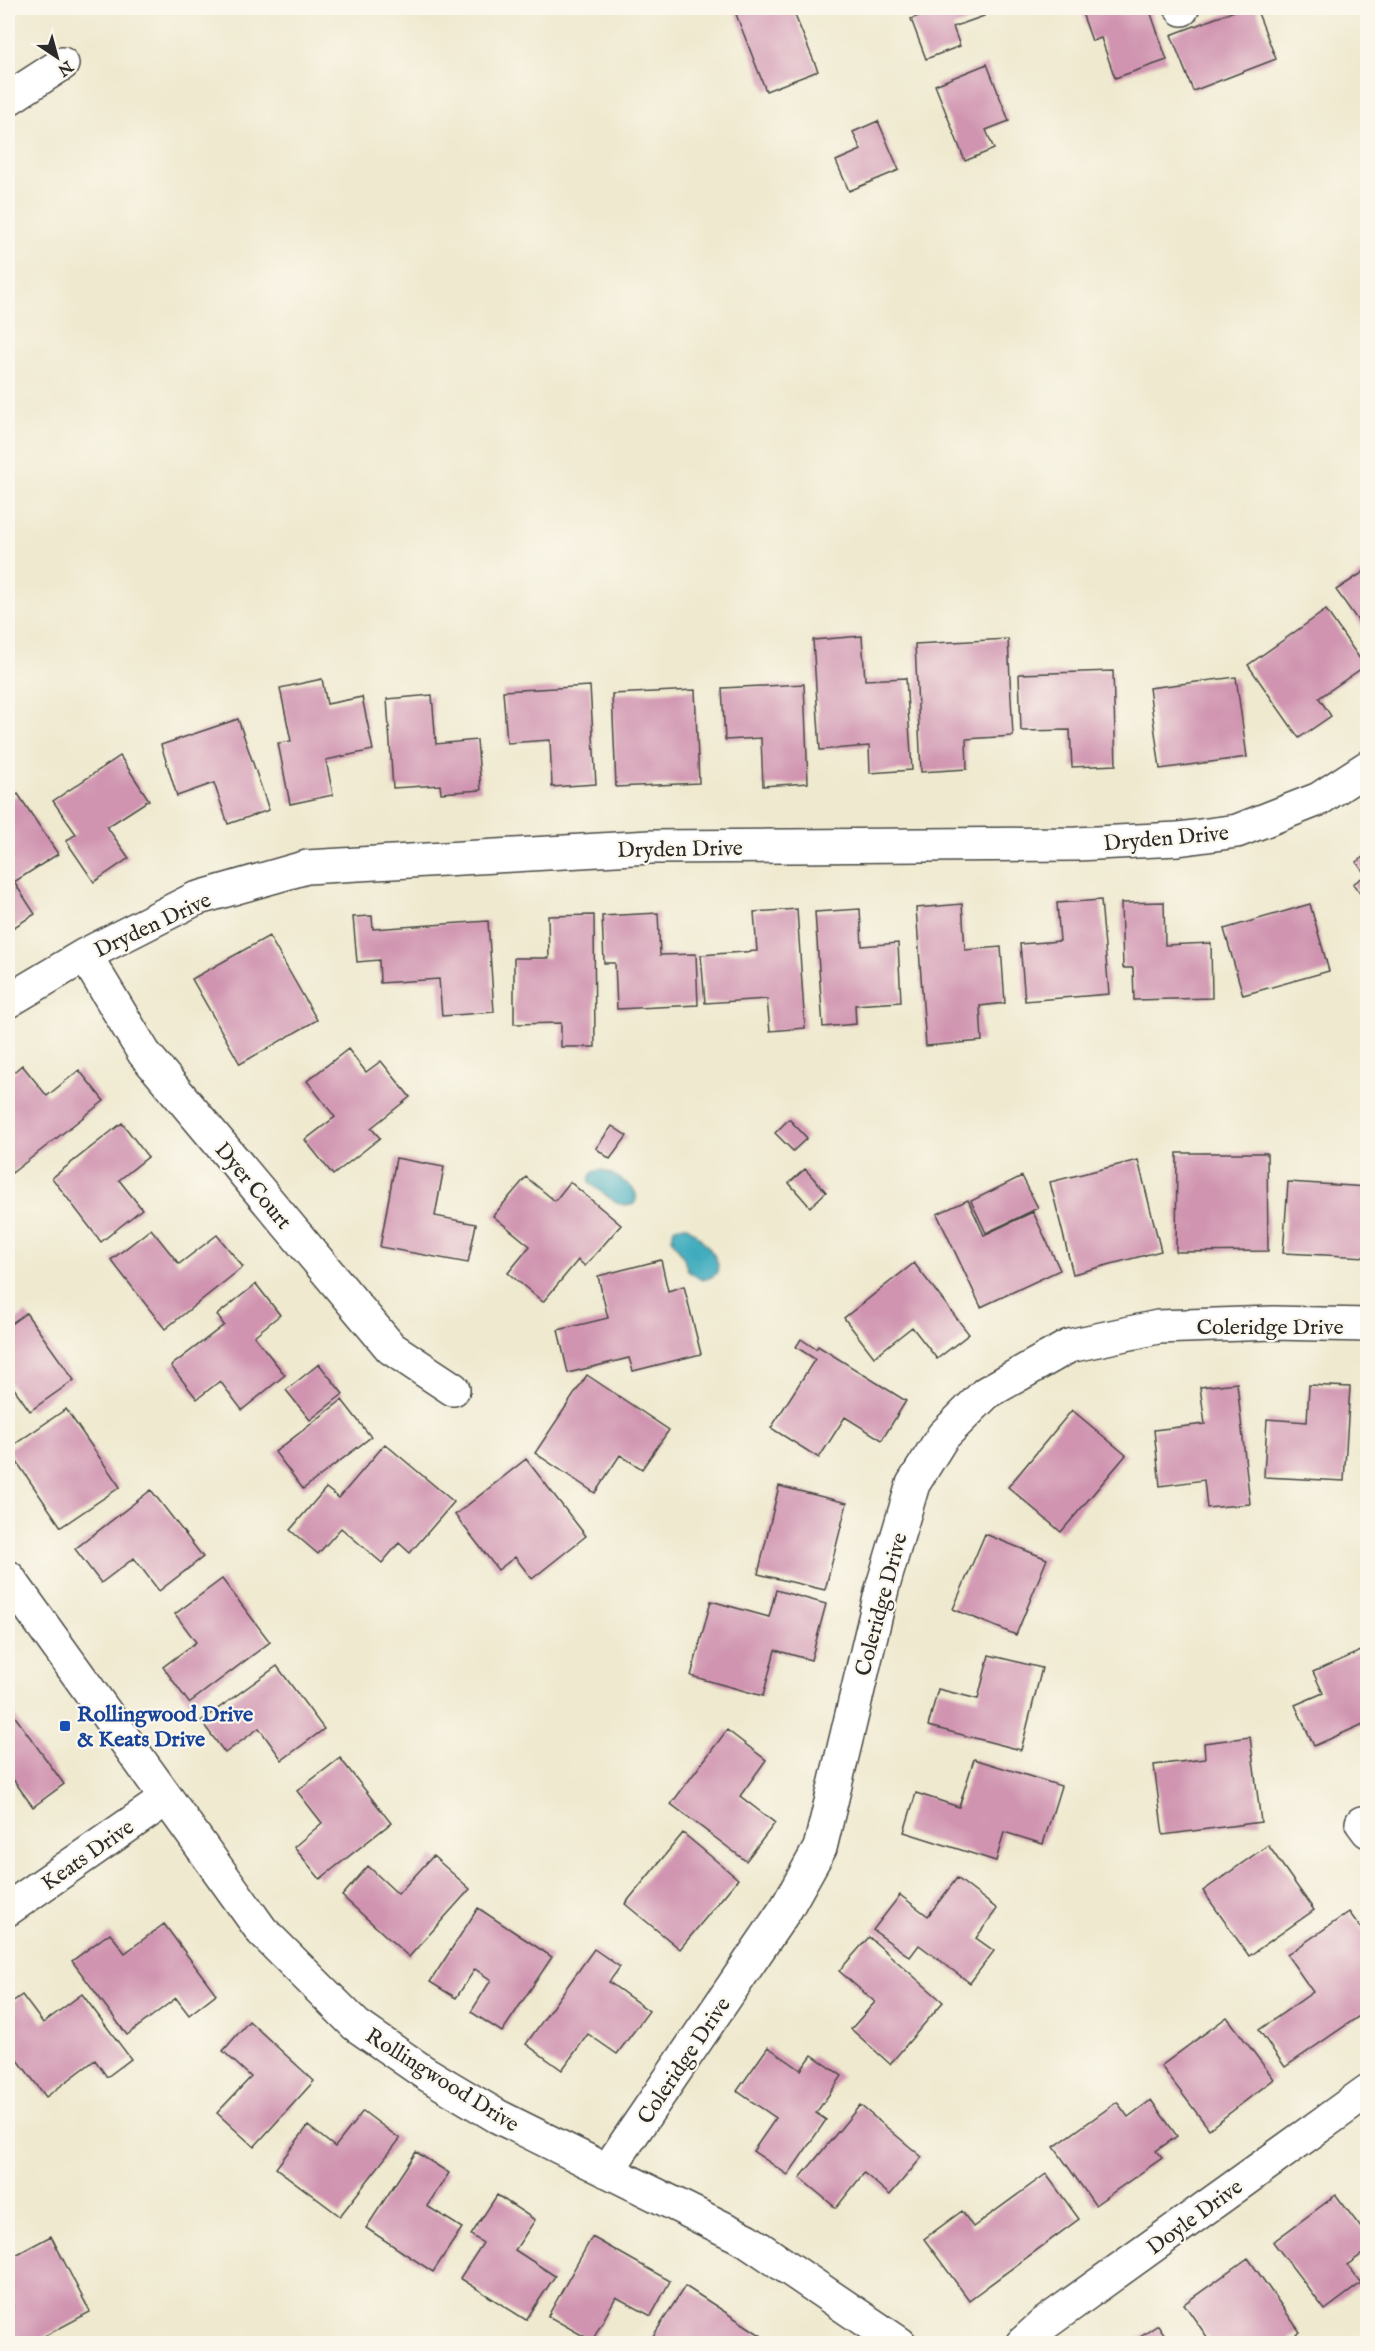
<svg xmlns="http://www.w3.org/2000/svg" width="1375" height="2351" font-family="'IM FELL English',serif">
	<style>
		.water { fill: #3eabbd; stroke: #346b74; stroke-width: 1.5 }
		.building { fill: #d094b0 }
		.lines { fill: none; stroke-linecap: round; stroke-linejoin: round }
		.minor-casing { stroke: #484844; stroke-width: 36 }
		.minor { stroke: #fff; stroke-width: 33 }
		.transit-dot { fill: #1a4fb4; stroke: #fbf7ec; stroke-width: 2 }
		.labels { text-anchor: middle; stroke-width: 4.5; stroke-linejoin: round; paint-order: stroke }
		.street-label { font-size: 22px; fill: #2b2b2b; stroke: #fbf7ec }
		.transit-label { font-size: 22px; font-weight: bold; fill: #164399; stroke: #fbf7ec; text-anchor: start }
	</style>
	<rect width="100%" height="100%" fill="#fbf7ec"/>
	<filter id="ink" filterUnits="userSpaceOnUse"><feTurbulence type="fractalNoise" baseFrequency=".0167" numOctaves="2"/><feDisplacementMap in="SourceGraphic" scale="12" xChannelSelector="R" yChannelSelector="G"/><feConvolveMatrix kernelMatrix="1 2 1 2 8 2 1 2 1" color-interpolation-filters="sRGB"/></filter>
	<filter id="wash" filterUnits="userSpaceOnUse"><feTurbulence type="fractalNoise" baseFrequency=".008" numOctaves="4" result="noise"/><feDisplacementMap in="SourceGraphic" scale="24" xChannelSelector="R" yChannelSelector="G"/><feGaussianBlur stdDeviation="1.35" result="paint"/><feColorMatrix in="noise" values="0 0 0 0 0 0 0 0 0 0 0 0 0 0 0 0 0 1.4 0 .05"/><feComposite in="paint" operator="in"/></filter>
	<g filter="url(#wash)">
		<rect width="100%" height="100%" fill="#efe9cf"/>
		<path class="water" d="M 599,1170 C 608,1170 633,1185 636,1194 C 637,1198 636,1200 634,1204 C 619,1210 602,1192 590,1183 C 588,1175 592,1172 599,1170 Z
			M 678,1226 L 687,1226 C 700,1237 740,1273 702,1280 L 688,1271 L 683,1256 L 672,1239 L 674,1228 Z"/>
		<g id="blocks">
			<path class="building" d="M 737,8 L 792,8 L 818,71 L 766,91 L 734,9 Z
				M 937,8 L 981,8 L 984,16 L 953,27 L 960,46 L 926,59 L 911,19 Z
				M 1087,8 L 1149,8 L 1167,60 L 1115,78 L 1101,38 L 1092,41 L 1081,10 Z
				M 1242,8 L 1256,8 L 1276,59 L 1193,91 L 1171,35 Z
				M 987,64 L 1009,121 L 986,130 L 994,149 L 965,161 L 935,85 Z
				M 878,121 L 899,170 L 849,191 L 836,161 L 861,150 L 853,132 Z
				M 1368,569 L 1368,635 L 1336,590 Z
				M 1326,610 L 1365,666 L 1319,698 L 1331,716 L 1299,738 L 1248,665 Z
				M 862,636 L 865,680 L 906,678 L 912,770 L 870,773 L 869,746 L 820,750 L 813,640 Z
				M 1008,639 L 1013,736 L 966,739 L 967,769 L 921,772 L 915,644 Z
				M 1113,671 L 1116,765 L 1072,767 L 1070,730 L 1021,731 L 1019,674 Z
				M 1236,677 L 1247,757 L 1160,769 L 1149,688 Z
				M 322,679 L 327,704 L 362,697 L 373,750 L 326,760 L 333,795 L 290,804 L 278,743 L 291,741 L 280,688 Z
				M 804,684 L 808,783 L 763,786 L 761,738 L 725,740 L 722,688 Z
				M 590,686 L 596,784 L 552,787 L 550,740 L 507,743 L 503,691 Z
				M 695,690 L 699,783 L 616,787 L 612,694 Z
				M 432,695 L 436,744 L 477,740 L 481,790 L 441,793 L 440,785 L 393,788 L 387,699 Z
				M 238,719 L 269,810 L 228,824 L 214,783 L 177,796 L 161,745 Z
				M 120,756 L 149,800 L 107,827 L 129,858 L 94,882 L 66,841 L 76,834 L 53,801 Z
				M 18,794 L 58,854 L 14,882 L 35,914 L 8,931 L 8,801 Z
				M 1368,854 L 1368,904 L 1353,884 L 1366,875 L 1356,862 Z
				M 1101,900 L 1109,994 L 1025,1001 L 1020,944 L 1060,941 L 1057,903 Z
				M 1164,902 L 1165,945 L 1211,943 L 1212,998 L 1134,1000 L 1133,968 L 1123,968 L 1121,903 Z
				M 962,904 L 965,950 L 1001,947 L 1005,1003 L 980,1006 L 982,1041 L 926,1046 L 916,908 Z
				M 1310,904 L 1329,971 L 1243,995 L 1224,929 Z
				M 797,909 L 805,1028 L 770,1031 L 767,999 L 705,1003 L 701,955 L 757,951 L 754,912 Z
				M 860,909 L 862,946 L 898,943 L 901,1002 L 855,1005 L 856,1024 L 823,1027 L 815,912 Z
				M 658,913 L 660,955 L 696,954 L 698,1005 L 617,1009 L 615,963 L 604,963 L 602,916 Z
				M 594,915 L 595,1047 L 561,1047 L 561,1023 L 514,1024 L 514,958 L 549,958 L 548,916 Z
				M 372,916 L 373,929 L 488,921 L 494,1012 L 442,1016 L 439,979 L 380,983 L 379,960 L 357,962 L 353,917 Z
				M 269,936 L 317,1020 L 240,1064 L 192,979 Z
				M 348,1049 L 366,1072 L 381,1061 L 410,1097 L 371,1128 L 380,1138 L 333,1175 L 305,1140 L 335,1117 L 307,1081 Z
				M 22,1065 L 47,1096 L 79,1070 L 104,1101 L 12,1173 L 8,1167 L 8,1134 L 11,1132 L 8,1127 L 8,1077 Z
				M 789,1119 L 807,1138 L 793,1151 L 775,1133 Z
				M 122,1123 L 148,1157 L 119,1180 L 142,1209 L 101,1242 L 52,1178 Z
				M 612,1126 L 627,1136 L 610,1159 L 596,1148 Z
				M 1177,1153 L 1267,1153 L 1268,1251 L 1176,1252 Z
				M 396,1158 L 444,1167 L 435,1216 L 476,1224 L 468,1263 L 380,1247 Z
				M 1138,1160 L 1161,1251 L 1073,1274 L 1050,1182 Z
				M 805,1169 L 826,1192 L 810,1207 L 789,1183 Z
				M 1022,1176 L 1038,1208 L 986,1233 L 971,1201 Z
				M 526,1177 L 555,1201 L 570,1182 L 621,1225 L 585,1266 L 578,1260 L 543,1302 L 508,1273 L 530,1246 L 493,1216 Z
				M 1288,1182 L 1368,1187 L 1368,1257 L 1283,1253 Z
				M 968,1200 L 984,1235 L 1033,1212 L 1060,1270 L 981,1307 L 937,1214 Z
				M 151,1229 L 179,1264 L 217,1235 L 243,1267 L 165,1329 L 111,1260 Z
				M 661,1260 L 668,1291 L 684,1286 L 701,1354 L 633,1371 L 629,1358 L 568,1373 L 558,1330 L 608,1318 L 598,1276 Z
				M 914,1263 L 969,1334 L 937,1359 L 912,1327 L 874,1357 L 844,1318 Z
				M 256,1284 L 280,1315 L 254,1336 L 285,1375 L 242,1410 L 220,1381 L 197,1399 L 171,1366 L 224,1325 L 217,1315 Z
				M 26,1313 L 74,1380 L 30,1411 L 8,1380 L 8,1326 Z
				M 801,1339 L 816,1349 L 818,1346 L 906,1401 L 882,1440 L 845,1417 L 819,1458 L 771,1428 L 815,1359 L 796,1347 Z
				M 319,1364 L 343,1394 L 310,1420 L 286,1390 Z
				M 587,1375 L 669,1430 L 642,1469 L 620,1455 L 595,1493 L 535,1453 Z
				M 1237,1383 L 1250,1504 L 1207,1508 L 1204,1480 L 1160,1486 L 1154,1430 L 1205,1424 L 1200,1387 Z
				M 1309,1385 L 1350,1387 L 1344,1481 L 1264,1477 L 1267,1419 L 1307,1422 Z
				M 342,1400 L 371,1437 L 303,1489 L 275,1452 Z
				M 66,1409 L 120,1487 L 61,1527 L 8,1449 Z
				M 1072,1410 L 1126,1455 L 1061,1532 L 1008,1487 Z
				M 385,1444 L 454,1502 L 410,1553 L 399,1543 L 382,1563 L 341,1528 L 318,1554 L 290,1530 L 326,1488 L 339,1498 Z
				M 526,1459 L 586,1536 L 532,1579 L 515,1557 L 498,1570 L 455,1515 Z
				M 779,1486 L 847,1503 L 825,1590 L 758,1574 Z
				M 151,1490 L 203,1557 L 159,1591 L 134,1558 L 101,1583 L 75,1549 Z
				M 985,1534 L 1047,1559 L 1016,1635 L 953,1609 Z
				M 222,1579 L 270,1642 L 189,1703 L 163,1667 L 196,1642 L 175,1614 Z
				M 776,1590 L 826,1604 L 811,1660 L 775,1650 L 763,1696 L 691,1676 L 711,1601 L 769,1617 Z
				M 1368,1648 L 1368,1722 L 1314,1746 L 1295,1705 L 1323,1693 L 1313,1672 Z
				M 989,1655 L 1042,1668 L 1021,1750 L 928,1726 L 938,1689 L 978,1699 Z
				M 277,1666 L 324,1729 L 282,1760 L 259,1728 L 225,1753 L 201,1721 Z
				M 8,1707 L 64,1784 L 33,1807 L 12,1778 L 8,1782 Z
				M 727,1730 L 766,1760 L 740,1796 L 775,1823 L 746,1861 L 671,1804 Z
				M 1250,1737 L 1261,1822 L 1163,1835 L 1154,1765 L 1205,1759 L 1204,1743 Z
				M 340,1758 L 391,1823 L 320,1879 L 294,1847 L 322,1823 L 297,1791 Z
				M 974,1759 L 1061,1786 L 1043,1844 L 1004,1832 L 996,1861 L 904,1832 L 916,1793 L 959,1807 Z
				M 683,1833 L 738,1879 L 680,1949 L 625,1904 Z
				M 1268,1845 L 1314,1910 L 1249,1956 L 1203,1891 Z
				M 433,1856 L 470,1889 L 409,1957 L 342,1896 L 368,1866 L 398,1894 Z
				M 957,1878 L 997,1909 L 976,1938 L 994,1951 L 970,1983 L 919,1945 L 910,1957 L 873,1930 L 900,1895 L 928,1916 Z
				M 478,1908 L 552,1957 L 502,2032 L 471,2012 L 491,1980 L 475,1969 L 456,1998 L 430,1982 Z
				M 1349,1912 L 1368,1938 L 1368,2010 L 1285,2067 L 1259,2030 L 1313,1992 L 1287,1955 Z
				M 164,1924 L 216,1994 L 189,2015 L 176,1998 L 127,2035 L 72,1961 L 110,1933 L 125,1953 Z
				M 869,1937 L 943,2002 L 890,2064 L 851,2029 L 875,2002 L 839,1971 Z
				M 594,1949 L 620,1967 L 609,1982 L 649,2011 L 617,2054 L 588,2034 L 562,2070 L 526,2044 Z
				M 82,1994 L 131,2059 L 107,2077 L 95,2060 L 46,2097 L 8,2047 L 8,2005 L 22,1995 L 43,2023 Z
				M 1227,2017 L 1274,2079 L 1209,2129 L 1161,2066 Z
				M 249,2021 L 314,2081 L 254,2147 L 217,2113 L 251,2077 L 223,2051 Z
				M 768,2047 L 801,2070 L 812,2055 L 842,2076 L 816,2113 L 826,2120 L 788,2175 L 753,2151 L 776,2118 L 737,2091 Z
				M 1151,2100 L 1177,2136 L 1156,2151 L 1162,2158 L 1095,2205 L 1054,2147 L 1117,2102 L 1128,2117 Z
				M 860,2105 L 922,2157 L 890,2195 L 864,2173 L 836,2208 L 800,2178 Z
				M 363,2111 L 400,2139 L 340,2216 L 276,2168 L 308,2126 L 335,2147 Z
				M 416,2152 L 449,2173 L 427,2206 L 462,2228 L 433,2272 L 366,2228 Z
				M 1046,2174 L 1079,2219 L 969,2300 L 924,2239 L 962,2211 L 973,2227 Z
				M 497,2195 L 535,2220 L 515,2250 L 555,2276 L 526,2320 L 460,2278 L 483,2243 L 471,2235 Z
				M 1336,2195 L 1368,2237 L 1368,2250 L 1347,2265 L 1361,2283 L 1325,2310 L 1273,2242 Z
				M 51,2236 L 90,2312 L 30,2344 L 9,2344 L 8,2310 L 13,2307 L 8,2296 L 8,2259 Z
				M 592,2237 L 670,2281 L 651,2316 L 616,2297 L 592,2341 L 548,2316 Z
				M 1248,2258 L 1300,2332 L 1283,2344 L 1212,2344 L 1184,2304 Z
				M 685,2286 L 762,2336 L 757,2344 L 648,2344 Z
				M 1158,2325 L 1171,2344 L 1130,2344 Z"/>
		</g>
	</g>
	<g filter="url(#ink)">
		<use href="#blocks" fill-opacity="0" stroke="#484844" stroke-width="1.5"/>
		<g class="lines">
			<g class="minor-casing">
				<path id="minor" d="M 1182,8 L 1182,9
					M 8,99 L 62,64
					M 85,955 L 144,1053 L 391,1348 L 453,1389
					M 8,1001 L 85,955 L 195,899 L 307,867 L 650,847 L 1076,844 L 1178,839 L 1237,831 L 1319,799 L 1368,767
					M 8,1577 L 262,1931 L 356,2025 L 425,2073 L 497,2116 L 747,2240 L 900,2344
					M 1362,1823 L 1368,1831
					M 8,1909 L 166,1799
					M 607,2171 L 787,1907 L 820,1848 L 882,1589 L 913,1484 L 943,1436 L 986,1393 L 1069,1346 L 1158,1327 L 1273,1323 L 1368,1325
					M 1022,2344 L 1044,2324 L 1368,2091"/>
			</g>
			<use href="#minor" class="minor"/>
		</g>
	</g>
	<rect class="transit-dot" x="59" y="1720" width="12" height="12" rx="3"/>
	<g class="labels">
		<g class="street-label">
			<text transform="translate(1166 837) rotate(-5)" y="8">Dryden Drive</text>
			<text transform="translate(680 848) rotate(-1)" y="8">Dryden Drive</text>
			<text transform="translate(152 924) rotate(-25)" y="8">Dryden Drive</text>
			<text transform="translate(254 1185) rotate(50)" y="8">Dyer Court</text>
			<text x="1270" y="1334">Coleridge Drive</text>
			<text transform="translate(880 1604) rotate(-75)" y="8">Coleridge Drive</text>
			<text transform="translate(87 1854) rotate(-35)" y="8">Keats Drive</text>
			<text transform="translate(683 2060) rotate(-56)" y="8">Coleridge Drive</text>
			<text transform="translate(443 2079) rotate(32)" y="8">Rollingwood Drive</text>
			<text transform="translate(1194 2216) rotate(-36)" y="8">Doyle Drive</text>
		</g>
		<g class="transit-label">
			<text x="77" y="1721">Rollingwood Drive<tspan x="77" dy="25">&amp; Keats Drive</tspan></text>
		</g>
	</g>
	<rect width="1375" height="2351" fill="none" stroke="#fbf7ec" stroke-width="30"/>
	<g transform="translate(57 57) rotate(144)" stroke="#fbf7ec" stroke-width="4.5" paint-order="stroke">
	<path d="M0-4.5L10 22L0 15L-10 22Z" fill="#2b2b2b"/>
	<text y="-9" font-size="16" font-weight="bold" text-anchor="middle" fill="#2b2b2b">N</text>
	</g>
</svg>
